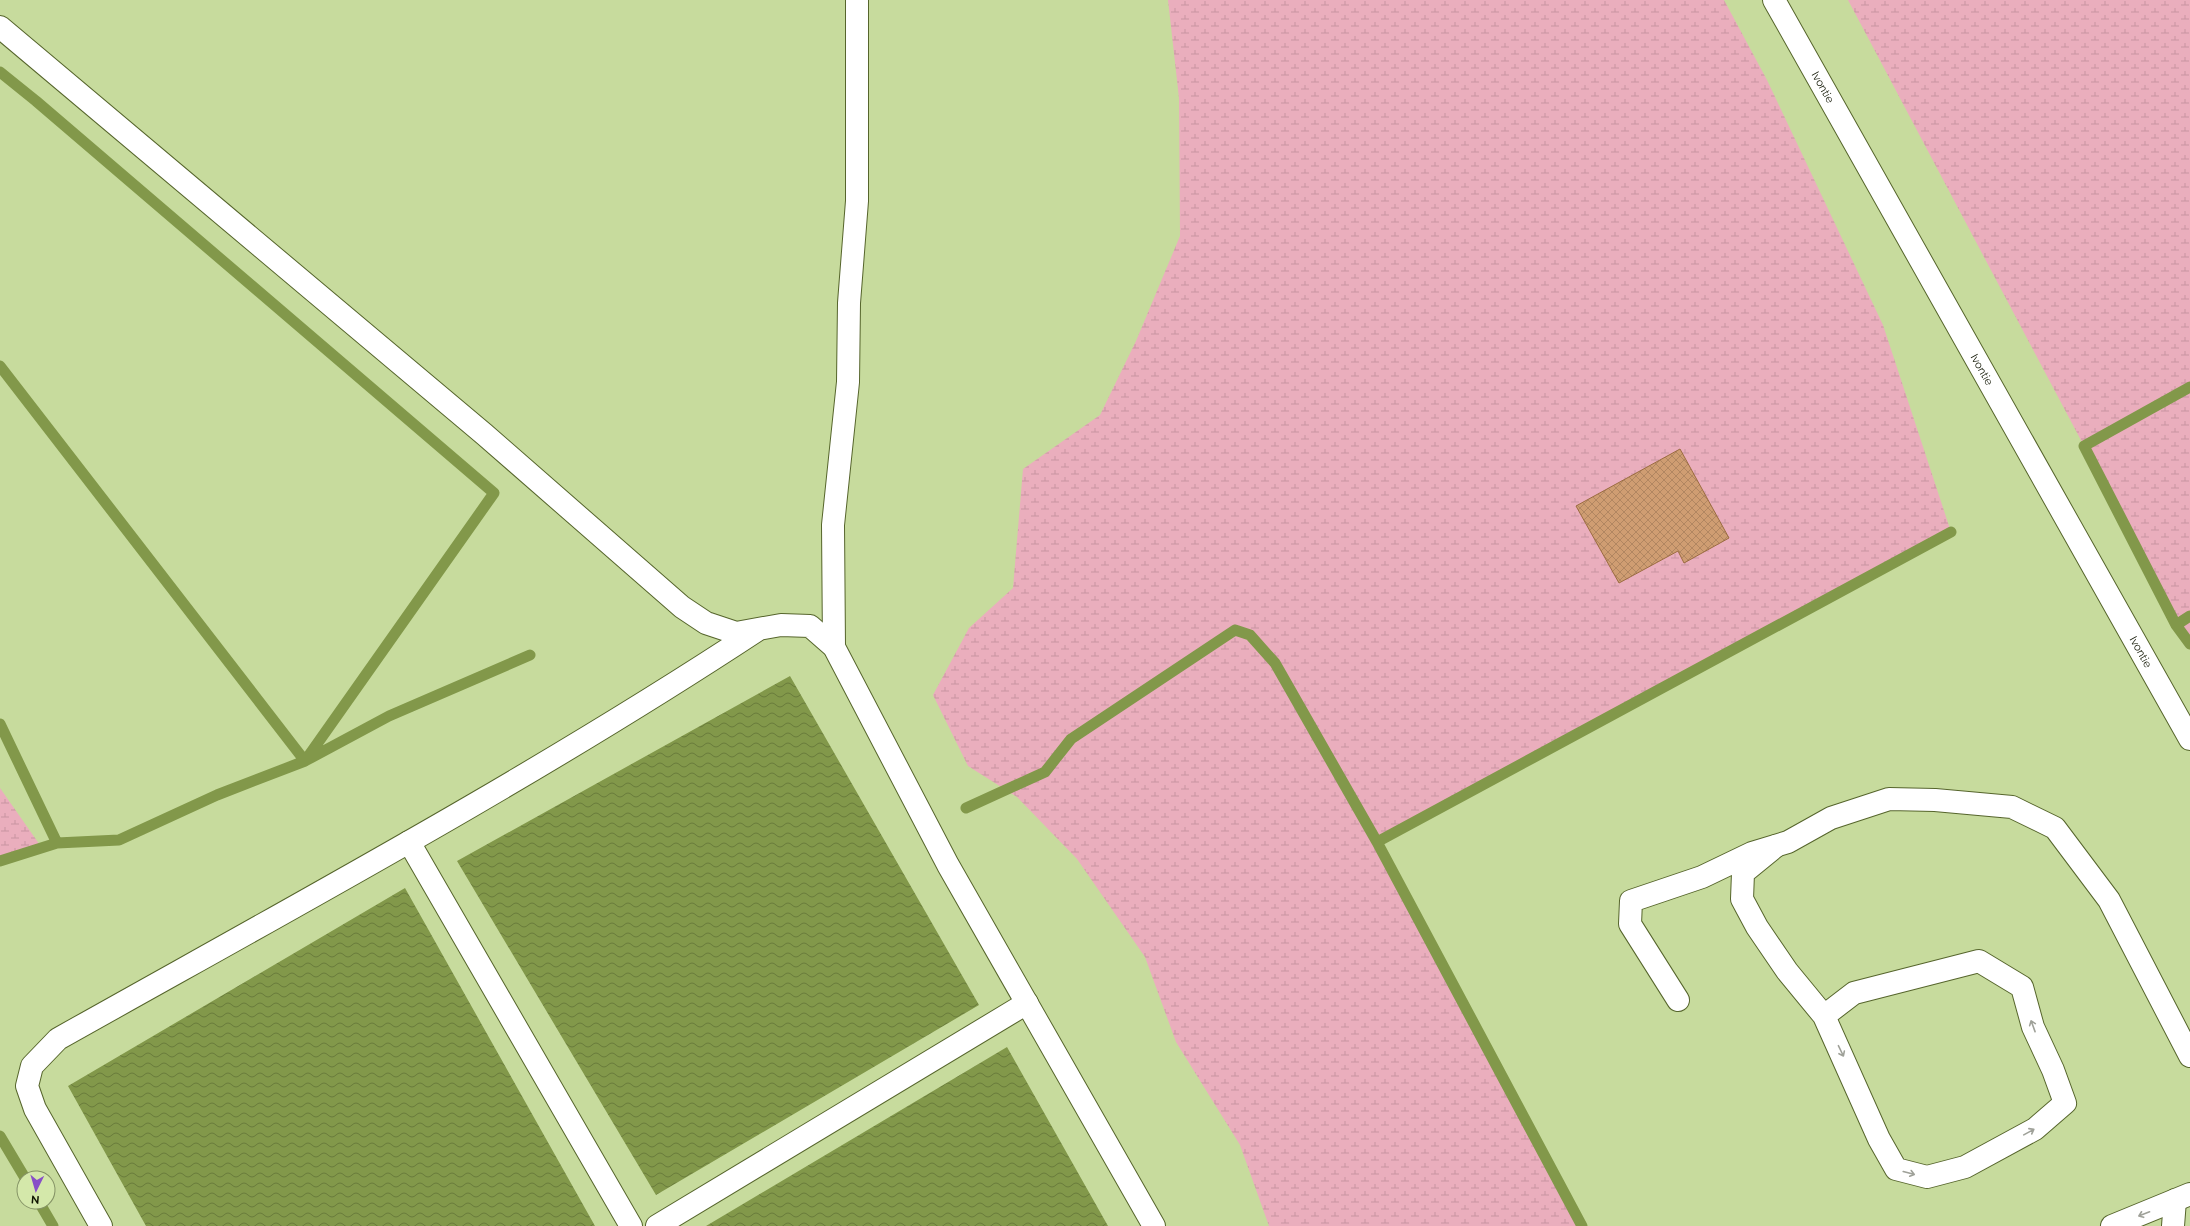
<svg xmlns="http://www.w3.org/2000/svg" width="2190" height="1226" font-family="Raleway,sans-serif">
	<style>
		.wetland { fill: url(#wetland-marsh) }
		.water { fill: url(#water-waves) }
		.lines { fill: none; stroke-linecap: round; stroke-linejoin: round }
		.stream { stroke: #82984a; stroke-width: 11 }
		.building { fill: url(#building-cross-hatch); stroke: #9b6c41 }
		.minor-casing { stroke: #56652c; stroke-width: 24 }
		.minor { stroke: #fff; stroke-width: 22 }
		.oneway { stroke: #9fa199 }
		.labels { text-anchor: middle; stroke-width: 3.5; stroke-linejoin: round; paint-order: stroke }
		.street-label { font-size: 11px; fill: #0f1401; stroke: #d4e8aa }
	</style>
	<defs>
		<pattern id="wetland-marsh" width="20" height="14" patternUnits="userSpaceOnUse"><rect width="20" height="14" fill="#eaaebd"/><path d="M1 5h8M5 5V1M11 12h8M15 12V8" fill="none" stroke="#c895a1"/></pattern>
		<pattern id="water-waves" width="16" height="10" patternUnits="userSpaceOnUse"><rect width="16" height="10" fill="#82984a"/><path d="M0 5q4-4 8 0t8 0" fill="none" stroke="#697b3b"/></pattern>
		<pattern id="building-cross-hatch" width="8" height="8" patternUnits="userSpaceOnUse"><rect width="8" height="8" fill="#cf9d72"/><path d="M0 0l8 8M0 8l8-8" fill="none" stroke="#b18661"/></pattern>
	</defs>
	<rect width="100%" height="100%" fill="#c7db9d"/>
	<path class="wetland" d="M 1168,0 L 1724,0 L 1767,80 L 1883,325 L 1951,532 L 1377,842 L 1582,1226 L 1269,1226 L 1240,1145 L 1176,1042 L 1145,957 L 1077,859 L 1017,797 L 968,766 L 933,695 L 969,628 L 1013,588 L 1023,469 L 1100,415 L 1136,341 L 1180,236 L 1179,98 Z
		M 1848,0 L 2190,0 L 2190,644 L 2176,625 L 2084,446 Z
		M 0,788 L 42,848 L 0,861 Z"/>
	<path class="water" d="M 790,676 L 979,1005 L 656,1195 L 457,861 Z
		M 405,888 L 595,1226 L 146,1226 L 68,1086 Z
		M 1007,1047 L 1108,1226 L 706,1226 Z"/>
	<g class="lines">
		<path class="stream" d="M 0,72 L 36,101 L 494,493 L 305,761
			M 0,366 L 305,761
			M 2190,387 L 2084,446 L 2176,625 L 2190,644
			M 2176,625 L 2190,616
			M 0,724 L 57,843
			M 966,808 L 1045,772 L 1071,739 L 1235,630 L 1250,635 L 1275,663 L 1377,842 L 1582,1226
			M 1377,842 L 1951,532
			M 0,861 L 57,843 L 119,840 L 217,795 L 305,761 L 389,716 L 530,655
			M 0,1136 L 25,1178
			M 39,1202 L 53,1226"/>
	</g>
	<path class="building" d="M 1680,449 L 1729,538 L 1684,563 L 1678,551 L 1619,583 L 1576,506 Z"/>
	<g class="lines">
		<g class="minor-casing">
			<g id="minor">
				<path id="s1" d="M 1774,0 L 2190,739"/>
				<path d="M 0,27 L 484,434 L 682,607 L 706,623 L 736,633 L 781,625 L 810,626 L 834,647 L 948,865 L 1154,1226"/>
				<path d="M 834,647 L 833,525 L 848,382 L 849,303 L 857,201 L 857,0"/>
				<path d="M 409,842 L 631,1226"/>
				<path d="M 1776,846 L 1743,873 L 1742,899 L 1757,927 L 1787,971 L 1824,1016 L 1879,1139 L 1896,1169 L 1927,1177 L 1965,1167 L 2035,1129 L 2065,1103 L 2053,1070 L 2033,1027 L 2022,987 L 1979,961 L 1854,993 L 1824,1016"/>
				<path d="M 1678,1000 L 1630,924 L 1631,901 L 1702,877 L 1752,853 L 1788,842 L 1831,818 L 1889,799 L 1935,800 L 2012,807 L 2055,828 L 2109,900 L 2190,1056"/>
				<path d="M 101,1226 L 35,1109 L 27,1086 L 32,1066 L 58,1039 C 293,907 531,779 756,631"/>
				<path d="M 657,1226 L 1027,1003"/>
				<path d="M 2112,1226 L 2190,1194"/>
				<path d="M 2173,1226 L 2175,1200"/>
			</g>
		</g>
		<use href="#minor" class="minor"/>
	</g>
	<defs><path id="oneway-shaft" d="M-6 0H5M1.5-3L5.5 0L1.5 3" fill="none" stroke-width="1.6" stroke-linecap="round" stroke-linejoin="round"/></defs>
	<g class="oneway">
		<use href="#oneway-shaft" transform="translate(2033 1026) rotate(-110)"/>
		<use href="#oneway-shaft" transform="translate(1841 1051) rotate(64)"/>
		<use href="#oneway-shaft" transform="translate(2029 1132) rotate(-29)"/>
		<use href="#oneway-shaft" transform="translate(1909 1173) rotate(15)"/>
		<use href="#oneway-shaft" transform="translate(2144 1214) rotate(159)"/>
	</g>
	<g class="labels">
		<g class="street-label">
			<text dy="4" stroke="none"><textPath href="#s1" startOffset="100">Ivontie</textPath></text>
			<text dy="4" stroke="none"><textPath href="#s1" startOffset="424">Ivontie</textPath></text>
			<text dy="4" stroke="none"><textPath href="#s1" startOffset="748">Ivontie</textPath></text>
		</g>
	</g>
	<g transform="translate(36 1190) rotate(185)"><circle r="19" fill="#d4e8aa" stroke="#859366"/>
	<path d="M0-3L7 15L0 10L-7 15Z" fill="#874fc7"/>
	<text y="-6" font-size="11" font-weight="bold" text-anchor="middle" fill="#0f1401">N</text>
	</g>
</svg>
